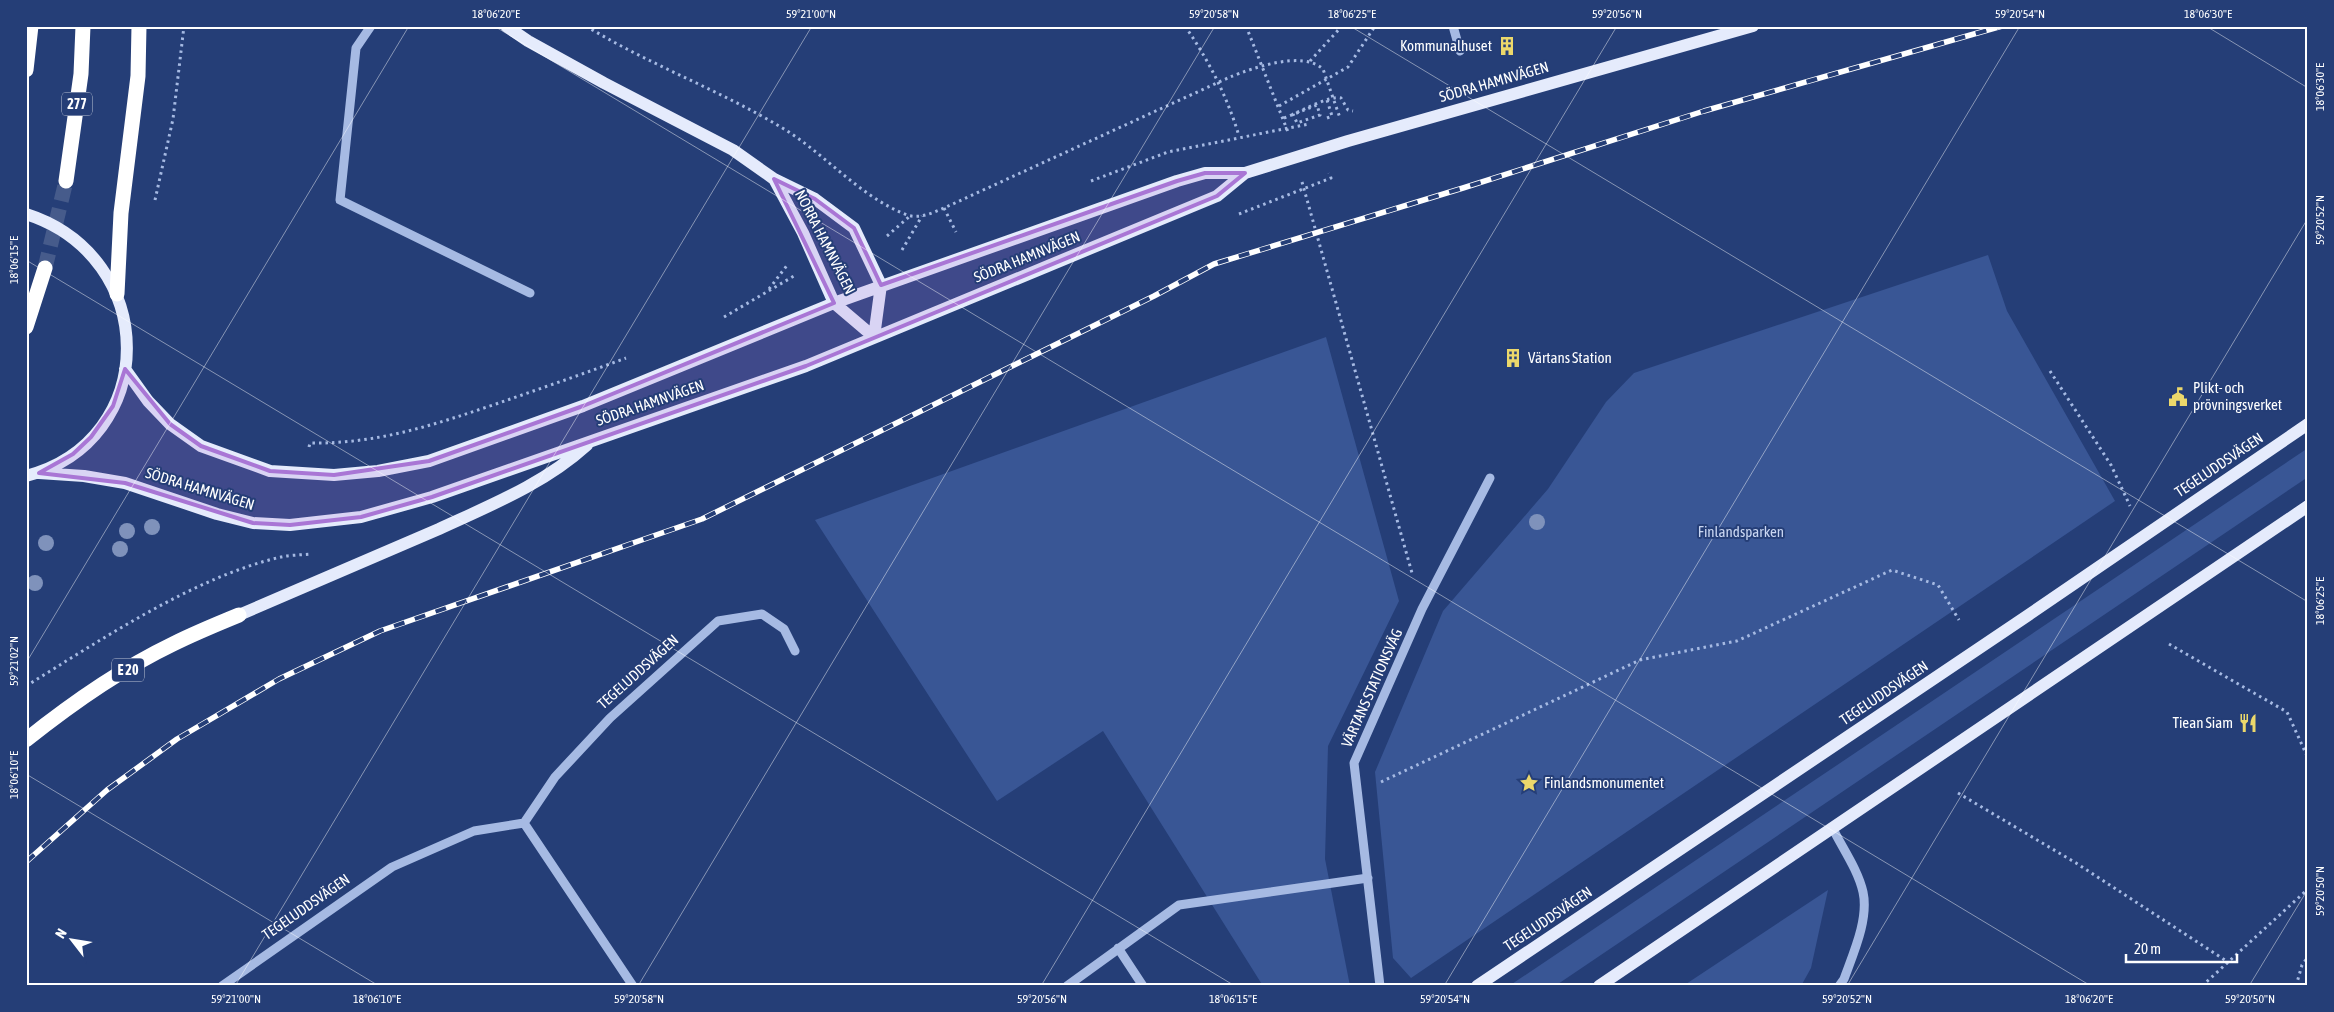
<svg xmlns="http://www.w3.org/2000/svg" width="2334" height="1012" font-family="'Asap Condensed',sans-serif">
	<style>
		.green { fill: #395695 }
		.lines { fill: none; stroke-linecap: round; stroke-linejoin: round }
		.highway-tunnel { stroke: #465b8b; stroke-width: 15; stroke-dasharray: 15 8; stroke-linecap: butt }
		.path { stroke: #a6bae3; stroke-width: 3; stroke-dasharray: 2.5 4; stroke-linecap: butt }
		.minor { stroke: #a6bae3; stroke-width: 9 }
		.major { stroke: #e5ebfc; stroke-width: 12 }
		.highway { stroke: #fff; stroke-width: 15 }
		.rail-casing { stroke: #fff; stroke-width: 5.5 }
		.rail { stroke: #253e77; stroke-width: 4; stroke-dasharray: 11; stroke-linecap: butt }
		.tree { fill: #7f92bb }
		.marked { fill: #a976d5; fill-opacity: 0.2; stroke: #a976d5; stroke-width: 4; stroke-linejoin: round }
		.ticks { fill: none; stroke: #fff; stroke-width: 1; stroke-opacity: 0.45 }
		.labels { text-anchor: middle; stroke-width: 4; stroke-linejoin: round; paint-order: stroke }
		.shield { fill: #253e77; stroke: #bec5d6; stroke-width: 1 }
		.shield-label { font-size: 14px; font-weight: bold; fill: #fff }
		.poi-label { font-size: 15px; fill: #fff; stroke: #253e77; text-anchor: start }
		.street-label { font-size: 15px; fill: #fff; stroke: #253e77 }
		.park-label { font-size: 15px; fill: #c9d6f2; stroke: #253e77 }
		.neatline { fill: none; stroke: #fff; stroke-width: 2 }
		.ticks-label { font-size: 12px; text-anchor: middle; fill: #fff }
	</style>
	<rect width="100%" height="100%" fill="#253e77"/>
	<path class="green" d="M 1988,255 L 2007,311 L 2115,501 L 1411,978 L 1393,958 L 1375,772 L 1443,611 L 1548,489 L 1606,402 L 1634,373 Z
		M 1326,337 L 1399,601 L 1328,746 L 1325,859 L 1350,986 L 1263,986 L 1103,731 L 997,801 L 815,520 Z
		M 2308,448 L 2308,477 L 1555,986 L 1509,986 Z
		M 1828,890 L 1811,968 L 1801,986 L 1683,986 Z"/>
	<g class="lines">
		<path class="highway-tunnel" d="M 45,268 L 66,181"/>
		<path class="path" d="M 586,26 C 648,64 717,89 779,126 C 824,152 858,196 907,215 C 920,219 932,213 944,208 L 1230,77 C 1253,68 1302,50 1323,69 L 1340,118
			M 1185,26 C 1209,61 1227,96 1239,136
			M 1246,26 L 1288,132
			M 1310,61 L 1342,26
			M 1279,106 L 1348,67 L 1375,26
			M 1284,118 L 1317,105 L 1320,115 L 1297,123 L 1293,114 C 1304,110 1330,95 1341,98 L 1348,110 L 1353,111
			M 1327,118 L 1332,116 L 1327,100
			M 1091,181 L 1168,152 L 1309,124
			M 1302,182 L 1412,573
			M 155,200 L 173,119 L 184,26
			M 944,208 L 956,232
			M 1239,214 L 1331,178 L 1329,173
			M 887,236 L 910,216
			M 902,250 L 922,216
			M 769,289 L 788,264
			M 724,317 L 794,276
			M 2050,371 L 2111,465 L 2130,506
			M 309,447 L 310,443 C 378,444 433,425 496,404 C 539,389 583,374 626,358
			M 26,521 L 29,516
			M 2169,644 L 2287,712 L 2308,758
			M 26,686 C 101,640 194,577 281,557 C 290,555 301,555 311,554
			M 1381,782 L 1640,660 L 1737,641 L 1892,570 L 1938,585 L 1959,620
			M 1958,793 L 2076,863 L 2228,962
			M 2202,986 L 2308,889
			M 2296,986 L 2302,965 L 2308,957"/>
		<path class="minor" d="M 371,26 L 356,48 L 340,200 L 530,293
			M 1453,26 L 1460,51
			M 524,823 L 633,986
			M 1833,829 C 1843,849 1858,870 1863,892 C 1869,919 1853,954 1844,979 L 1839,986
			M 1118,948 L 1143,986
			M 222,986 L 392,867 L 474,831 L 524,823 L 555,777 L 610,718 L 718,621 L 762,614 L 784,629 L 795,651
			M 1067,986 L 1179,905 L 1368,878
			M 1380,986 L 1354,763 L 1422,609 L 1490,478"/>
		<path class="major" d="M 506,26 L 528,41 L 604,83 L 733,150 L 774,179 L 815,199 L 854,228 L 881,285 L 874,337
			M 774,179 L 803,233 L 834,303 L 874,337
			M 26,214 C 160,257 161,441 26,476
			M 125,369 L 148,401 L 170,424 L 201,446 L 270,471 L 334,475 L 378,471 L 429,461 L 583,406 L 834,303 L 1177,181 L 1205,173 L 1245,173 L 1348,141 L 1753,26
			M 39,473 L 84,476 L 125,483 L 217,514 L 253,523 L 290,525 L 361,517 L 432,497 L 806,366 L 1217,196 L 1245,173
			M 239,615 C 306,586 373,558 439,529 C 491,505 544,484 587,445
			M 1477,986 L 2027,616 L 2308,424
			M 1599,986 L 2308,506"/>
		<path class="highway" d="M 26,70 L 31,26
			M 66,181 L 81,74 L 83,26
			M 117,294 L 121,213 L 138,76 L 139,26
			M 26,327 L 45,268
			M 26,740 C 71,704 121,669 173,644 C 195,633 217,624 239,615"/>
		<g class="rail-casing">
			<path id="rail" d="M 26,862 L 107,790 L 177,739 L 279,679 L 380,631 L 702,519 L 1154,296 L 1214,264 L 1463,188 L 1704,111 L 2002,26"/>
		</g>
		<use href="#rail" class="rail"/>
	</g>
	<g class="tree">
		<circle cx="1537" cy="522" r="8"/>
		<circle cx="152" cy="527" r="8"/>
		<circle cx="127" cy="531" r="8"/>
		<circle cx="46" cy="543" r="8"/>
		<circle cx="120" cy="549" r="8"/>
		<circle cx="35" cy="583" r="8"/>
	</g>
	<path class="marked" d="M 1205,173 L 1245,173 L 1217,196 L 806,366 L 432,497 L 361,517 L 290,525 L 253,523 L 125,483 L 39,473 L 73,454 L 91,437 L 113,406 L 125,369 L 170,424 L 201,446 L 270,471 L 334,475 L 429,461 L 583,406 L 834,303 L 774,179 L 815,199 L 854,228 L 881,285 L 1177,181 Z"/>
	<path class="ticks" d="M 494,26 L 2091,986M 1350,26 L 2308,602M 2206,26 L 2308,88M 26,260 L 1235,986M 26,663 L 409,26M 26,774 L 379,986M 235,986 L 812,26M 638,986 L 1215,26M 1041,986 L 1617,26M 1444,986 L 2020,26M 1847,986 L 2308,218M 2249,986 L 2308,889"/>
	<defs>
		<g id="building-bare" transform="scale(1.5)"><path d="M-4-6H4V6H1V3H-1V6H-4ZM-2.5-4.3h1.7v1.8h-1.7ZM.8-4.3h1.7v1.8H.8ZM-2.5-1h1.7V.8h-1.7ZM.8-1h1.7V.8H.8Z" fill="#ecd86b" stroke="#253e77" stroke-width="2.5" paint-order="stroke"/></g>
		<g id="civic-bare" transform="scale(1.5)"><path d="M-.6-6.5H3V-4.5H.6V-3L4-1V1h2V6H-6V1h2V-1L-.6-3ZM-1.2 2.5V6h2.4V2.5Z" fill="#ecd86b" stroke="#253e77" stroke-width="2.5" paint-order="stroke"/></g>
		<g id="restaurant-bare" transform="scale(1.5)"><path d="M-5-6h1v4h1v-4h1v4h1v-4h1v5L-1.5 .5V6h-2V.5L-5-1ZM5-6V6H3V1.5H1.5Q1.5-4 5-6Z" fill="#ecd86b" stroke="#253e77" stroke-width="2.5" paint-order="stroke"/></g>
		<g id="sight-bare" transform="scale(1.5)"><path d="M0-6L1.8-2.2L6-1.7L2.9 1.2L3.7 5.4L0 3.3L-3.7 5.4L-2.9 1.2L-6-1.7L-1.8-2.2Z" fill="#ecd86b" stroke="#253e77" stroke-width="2.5" paint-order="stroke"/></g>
	</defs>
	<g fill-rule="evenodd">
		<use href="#building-bare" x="1507" y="46"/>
		<use href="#building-bare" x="1513" y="358"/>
		<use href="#civic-bare" x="2178" y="397"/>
		<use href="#restaurant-bare" x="2248" y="723"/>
		<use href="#sight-bare" x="1529" y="783"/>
	</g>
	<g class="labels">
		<g class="shield">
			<rect x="62" y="92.5" width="30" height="23" rx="4"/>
			<rect x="112" y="658.5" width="32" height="23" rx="4"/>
		</g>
		<g class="shield-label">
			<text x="77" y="109">277</text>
			<text x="128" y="675">E 20</text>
		</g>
		<g class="poi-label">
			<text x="1492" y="51" text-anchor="end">Kommunalhuset</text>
			<text x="1528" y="363">Värtans Station</text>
			<text x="2193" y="393">Plikt- och<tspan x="2193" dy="17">prövningsverket</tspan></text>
			<text x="2233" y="728" text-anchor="end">Tiean Siam</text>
			<text x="1544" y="788">Finlandsmonumentet</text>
		</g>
		<g class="street-label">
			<text transform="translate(1494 82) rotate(-16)" y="5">SÖDRA HAMNVÄGEN</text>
			<text transform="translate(825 242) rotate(63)" y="5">NORRA HAMNVÄGEN</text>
			<text transform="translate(1027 257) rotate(-22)" y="5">SÖDRA HAMNVÄGEN</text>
			<text transform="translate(650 403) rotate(-19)" y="5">SÖDRA HAMNVÄGEN</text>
			<text transform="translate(2219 465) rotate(-34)" y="5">TEGELUDDSVÄGEN</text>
			<text transform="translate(200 489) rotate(17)" y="5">SÖDRA HAMNVÄGEN</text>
			<text transform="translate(638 672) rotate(-42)" y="5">TEGELUDDSVÄGEN</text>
			<text transform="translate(1372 688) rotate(-66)" y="5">VÄRTANS STATIONSVÄG</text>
			<text transform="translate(1884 693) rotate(-34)" y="5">TEGELUDDSVÄGEN</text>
			<text transform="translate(306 907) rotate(-35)" y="5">TEGELUDDSVÄGEN</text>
			<text transform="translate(1548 919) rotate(-34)" y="5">TEGELUDDSVÄGEN</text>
		</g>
		<g class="park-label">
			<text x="1741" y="537">Finlandsparken</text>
		</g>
	</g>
	<rect width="2334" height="1012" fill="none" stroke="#253e77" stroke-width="55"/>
	<g transform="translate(72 940) rotate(301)" stroke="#253e77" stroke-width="4" paint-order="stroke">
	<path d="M0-4L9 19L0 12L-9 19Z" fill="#ffffff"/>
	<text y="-8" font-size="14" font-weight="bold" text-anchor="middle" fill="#ffffff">N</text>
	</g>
	<path d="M2126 954v8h111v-8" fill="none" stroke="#ffffff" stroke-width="2.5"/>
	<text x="2134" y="954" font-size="15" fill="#ffffff" stroke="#253e77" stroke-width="4" paint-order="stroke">20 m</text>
	<rect x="28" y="28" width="2278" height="956" class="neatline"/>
	<g class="ticks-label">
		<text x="496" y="18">18°06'20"E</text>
		<text x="811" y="18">59°21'00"N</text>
		<text x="1214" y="18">59°20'58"N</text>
		<text x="1352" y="18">18°06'25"E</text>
		<text x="1617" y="18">59°20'56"N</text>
		<text x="2020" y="18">59°20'54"N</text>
		<text x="2208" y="18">18°06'30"E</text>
		<text transform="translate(2320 87) rotate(-90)" y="4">18°06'30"E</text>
		<text transform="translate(2320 220) rotate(-90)" y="4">59°20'52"N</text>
		<text transform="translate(14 260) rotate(-90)" y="4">18°06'15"E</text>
		<text transform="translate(2320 601) rotate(-90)" y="4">18°06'25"E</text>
		<text transform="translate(14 661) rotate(-90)" y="4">59°21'02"N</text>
		<text transform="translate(14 775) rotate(-90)" y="4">18°06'10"E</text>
		<text transform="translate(2320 891) rotate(-90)" y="4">59°20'50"N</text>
		<text x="236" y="1003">59°21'00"N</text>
		<text x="377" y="1003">18°06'10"E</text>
		<text x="639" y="1003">59°20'58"N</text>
		<text x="1042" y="1003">59°20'56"N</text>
		<text x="1233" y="1003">18°06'15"E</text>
		<text x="1445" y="1003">59°20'54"N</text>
		<text x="1847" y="1003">59°20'52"N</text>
		<text x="2089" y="1003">18°06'20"E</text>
		<text x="2250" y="1003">59°20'50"N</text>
	</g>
</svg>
